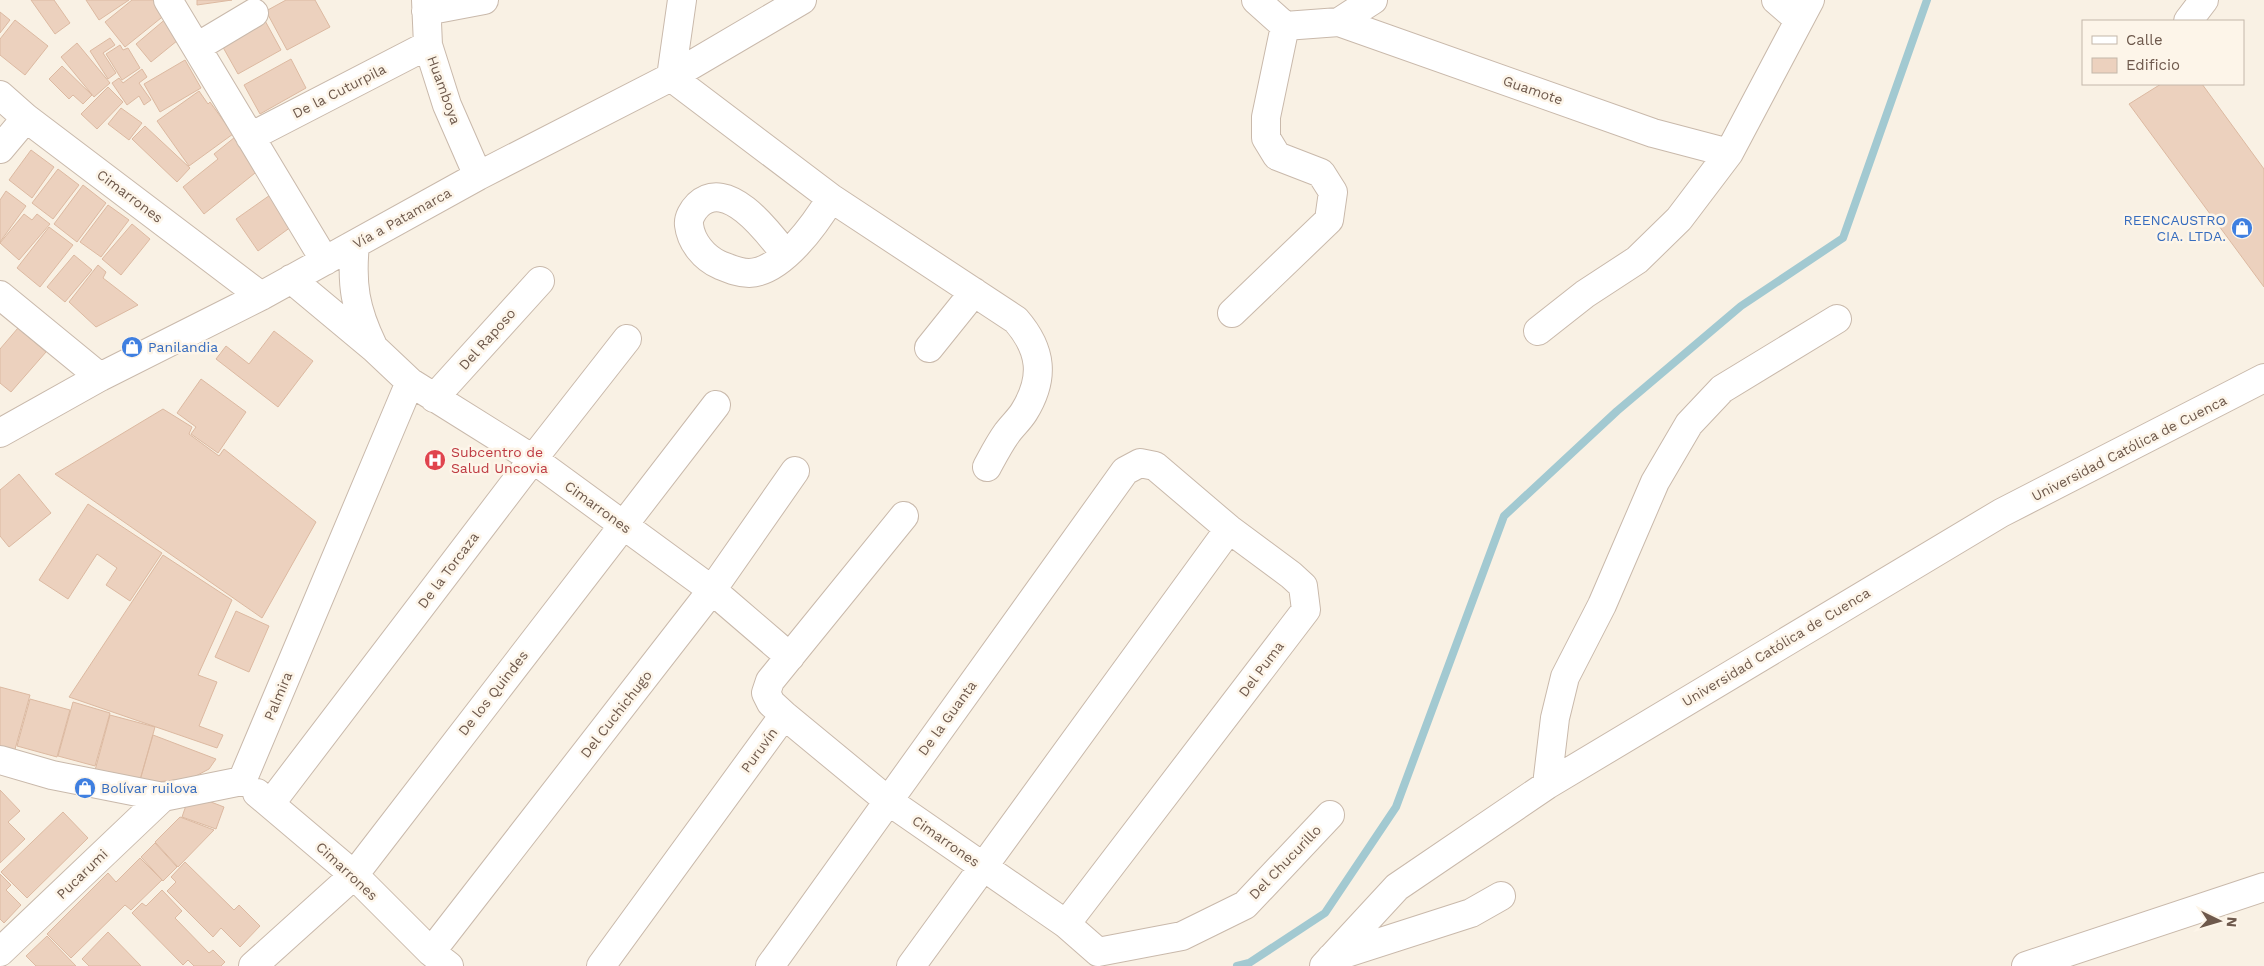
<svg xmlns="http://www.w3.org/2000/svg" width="2264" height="966" font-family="'Work Sans',sans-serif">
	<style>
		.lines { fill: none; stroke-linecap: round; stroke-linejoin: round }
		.stream { stroke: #a2c9d1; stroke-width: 8 }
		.building { fill: #ecd1be; stroke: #dcb9a1 }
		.minor-casing { stroke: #c9b9ab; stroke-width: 30 }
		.minor { stroke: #fff; stroke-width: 28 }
		.labels { text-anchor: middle; stroke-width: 5; stroke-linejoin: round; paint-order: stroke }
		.street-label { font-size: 14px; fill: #6e594c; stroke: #fdf5e9 }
		.shop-label { font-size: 14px; fill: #366cbe; stroke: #fdf5e9; text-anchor: start }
		.health-label { font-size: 14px; fill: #be3a42; stroke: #fdf5e9; text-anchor: start }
	</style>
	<rect width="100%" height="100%" fill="#f9f1e4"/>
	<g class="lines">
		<path class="stream" d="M 1237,966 L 1249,963 L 1325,913 L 1396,807 L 1504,516 L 1617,411 L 1741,306 L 1843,238 L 1927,0"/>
	</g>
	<path class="building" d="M 31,0 L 54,0 L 70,23 L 55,34 Z
		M 86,0 L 129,0 L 99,20 Z
		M 132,0 L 154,0 L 166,14 L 125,47 L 105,22 Z
		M 197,0 L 232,0 L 197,5 Z
		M 286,0 L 315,0 L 330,27 L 287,50 L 266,11 Z
		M 0,12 L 10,20 L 0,33 Z
		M 168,17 L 183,36 L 151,62 L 136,44 Z
		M 263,17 L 281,50 L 238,74 L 220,42 Z
		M 15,20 L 48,46 L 25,75 L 0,55 L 0,39 Z
		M 110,38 L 115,45 L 103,53 L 116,73 L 108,79 L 90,51 Z
		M 77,43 L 110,83 L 94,97 L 61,57 Z
		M 120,45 L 123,50 L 128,48 L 140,68 L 122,80 L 106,54 Z
		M 291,59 L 306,88 L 260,114 L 244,85 Z
		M 185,60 L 201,88 L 160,112 L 144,84 Z
		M 62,66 L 92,95 L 83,104 L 73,95 L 69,99 L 49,79 Z
		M 142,69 L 147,77 L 139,83 L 151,100 L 144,105 L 139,96 L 127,105 L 112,83 L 119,78 L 123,83 Z
		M 2161,84 L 2202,84 L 2264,169 L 2264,287 L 2129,104 Z
		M 108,87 L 123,102 L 97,129 L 81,114 Z
		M 199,91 L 208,104 L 210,102 L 233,134 L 189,166 L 157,121 Z
		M 121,108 L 142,123 L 129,140 L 108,124 Z
		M 145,126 L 190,168 L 177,182 L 132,139 Z
		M 240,133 L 265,165 L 204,214 L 183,187 L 218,159 L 214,154 Z
		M 31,150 L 54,167 L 32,198 L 9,180 Z
		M 58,169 L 79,185 L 53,219 L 32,203 Z
		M 83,185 L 106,203 L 77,242 L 54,224 Z
		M 6,191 L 26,206 L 0,242 L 0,200 Z
		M 273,193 L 295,224 L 258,251 L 236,219 Z
		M 108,205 L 129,220 L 101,257 L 80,242 Z
		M 24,214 L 32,220 L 37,214 L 50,224 L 19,260 L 0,243 Z
		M 132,224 L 150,239 L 121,275 L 102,259 Z
		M 49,227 L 73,245 L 40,287 L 17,268 Z
		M 74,255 L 92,270 L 65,302 L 47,287 Z
		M 98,265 L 106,272 L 103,278 L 138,305 L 96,327 L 69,302 Z
		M 18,328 L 46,352 L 11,392 L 0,383 L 0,349 Z
		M 274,331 L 313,361 L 278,407 L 216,359 L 226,346 L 249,364 Z
		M 201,379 L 246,412 L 218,453 L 191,434 L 196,427 L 177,413 Z
		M 163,409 L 192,427 L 189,434 L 219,456 L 224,449 L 316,522 L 262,618 L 55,474 Z
		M 19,474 L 51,513 L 9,547 L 0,536 L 0,490 Z
		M 88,504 L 162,553 L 130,601 L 106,585 L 117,568 L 97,554 L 68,599 L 39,580 Z
		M 163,555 L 232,600 L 198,675 L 217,682 L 199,726 L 223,735 L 217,748 L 69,697 Z
		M 236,611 L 269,626 L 249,672 L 215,657 Z
		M 0,687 L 30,695 L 14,753 L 0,749 Z
		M 30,699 L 70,710 L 57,757 L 17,746 Z
		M 73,702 L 110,713 L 95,766 L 58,756 Z
		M 110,715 L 155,727 L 138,787 L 94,774 Z
		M 153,735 L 216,759 L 209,769 L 192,778 L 139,784 Z
		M 0,790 L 20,811 L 8,822 L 25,839 L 0,863 Z
		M 190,794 L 224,807 L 216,829 L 182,817 Z
		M 63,812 L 88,838 L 27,898 L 1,872 Z
		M 180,817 L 214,830 L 178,867 L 155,842 Z
		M 155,843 L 177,867 L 163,881 L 141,857 Z
		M 140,858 L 162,880 L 131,910 L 125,905 L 71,958 L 47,934 L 108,873 L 116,882 Z
		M 185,862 L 234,910 L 239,905 L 260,926 L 240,947 L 221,928 L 213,937 L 167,891 L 176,882 L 171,877 Z
		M 0,874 L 11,885 L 6,890 L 21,905 L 4,923 L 0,919 Z
		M 162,890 L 182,911 L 175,918 L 209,953 L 213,950 L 225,962 L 221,966 L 194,966 L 188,960 L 183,965 L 132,913 L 142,903 L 146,906 Z
		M 108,932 L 141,966 L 89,966 L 82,959 Z
		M 47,936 L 76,966 L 36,966 L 26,956 Z"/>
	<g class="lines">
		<g class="minor-casing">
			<path id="minor" d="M 168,0 L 325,261
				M 426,0 L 428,45 L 447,105 L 478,176
				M 682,0 L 671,77 L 831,198 L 1016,320 C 1042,350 1045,378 1024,412 C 1019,420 1012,426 1007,433 C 999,444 993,456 987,467
				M 1256,0 L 1285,26 L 1339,22 L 1373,0
				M 1776,0 L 1799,20
				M 426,11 L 484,0
				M 2188,21 L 2204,0
				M 1339,22 L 1653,133 L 1729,153
				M 197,47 L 254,13
				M 0,95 L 26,118 L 261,296
				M 250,137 L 428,45
				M 0,149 L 26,118
				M 355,244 C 351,284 355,309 373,346
				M 786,255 C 769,233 728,177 698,205 C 693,210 688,218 689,225 C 691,242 704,258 720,265 C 730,269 739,273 749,273 C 782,272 816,223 831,198
				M 291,279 L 375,349 L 410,382 L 533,459 L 712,590 L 790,657
				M 0,295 L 100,377
				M 1232,313 L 1329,220 L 1333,192 L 1321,173 L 1277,156 L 1266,138 L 1266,117 L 1285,26
				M 1538,331 L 1585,294 L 1637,260 L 1679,219 L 1729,153 L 1810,0
				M 929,348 L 974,292
				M 434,398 L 540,281
				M 0,433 L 100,377 L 261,296 L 478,176 L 671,77 L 802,0
				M 904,516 L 770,681 L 766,693 L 771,703 L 784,715 L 887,800 L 1066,924 L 1098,952
				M 0,760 L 52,775 L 163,797 L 242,781
				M 242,781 L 410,382
				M 1547,785 L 1555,718 L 1565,677 L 1602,605 L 1655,482 L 1689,424 L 1722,389 L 1837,319
				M 257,793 L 354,875 L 431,952 L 449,966
				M 271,803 L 533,459 L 627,339
				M 0,952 L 163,797
				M 431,952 L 712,590 L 795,471
				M 1098,952 L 1182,936 L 1245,905 L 1330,815
				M 1331,958 L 1471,913 L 1501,896
				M 253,966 L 354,875 L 716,405
				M 601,966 L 784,715
				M 770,966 L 1125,471 L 1140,463 L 1155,466 L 1229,529 L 1291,575 L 1303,586 L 1306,610 L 1066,924
				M 911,966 L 1229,529
				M 1324,966 L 1397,887 L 1547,785 L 2001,513 L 2264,378
				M 2026,966 L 2264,887"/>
		</g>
		<use href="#minor" class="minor"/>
	</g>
	<defs>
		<g id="shop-disc" transform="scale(1.125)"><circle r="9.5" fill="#3f7fe0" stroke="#fdf5e9"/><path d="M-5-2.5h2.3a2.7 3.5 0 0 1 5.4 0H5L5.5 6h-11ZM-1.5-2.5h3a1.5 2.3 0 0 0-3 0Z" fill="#fff"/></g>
		<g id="hospital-disc" transform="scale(1.125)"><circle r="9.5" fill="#e0444e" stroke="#fdf5e9"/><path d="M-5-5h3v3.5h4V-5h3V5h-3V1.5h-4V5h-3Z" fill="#fff"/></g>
	</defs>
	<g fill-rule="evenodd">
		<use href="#shop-disc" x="2242" y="228"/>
		<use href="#shop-disc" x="132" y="347"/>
		<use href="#hospital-disc" x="435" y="460"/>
		<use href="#shop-disc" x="85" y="788"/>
	</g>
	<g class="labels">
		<g class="street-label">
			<text transform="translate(444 90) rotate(70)" y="5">Huamboya</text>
			<text transform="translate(1533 90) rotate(19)" y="5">Guamote</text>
			<text transform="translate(339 91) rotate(-27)" y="5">De la Cuturpila</text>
			<text transform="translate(130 196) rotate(37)" y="5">Cimarrones</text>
			<text transform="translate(402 218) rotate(-29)" y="5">Vía a Patamarca</text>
			<text transform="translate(487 339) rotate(-48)" y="5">Del Raposo</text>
			<text transform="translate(2129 448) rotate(-27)" y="5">Universidad Católica de Cuenca</text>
			<text transform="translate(598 507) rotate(36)" y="5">Cimarrones</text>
			<text transform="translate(448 570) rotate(-53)" y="5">De la Torcaza</text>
			<text transform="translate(1776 647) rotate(-31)" y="5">Universidad Católica de Cuenca</text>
			<text transform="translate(1261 669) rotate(-53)" y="5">Del Puma</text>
			<text transform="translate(493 693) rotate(-52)" y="5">De los Quindes</text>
			<text transform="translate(278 696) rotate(-67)" y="5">Palmira</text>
			<text transform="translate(616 714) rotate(-52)" y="5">Del Cuchichugo</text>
			<text transform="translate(947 718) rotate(-54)" y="5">De la Guanta</text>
			<text transform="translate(759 750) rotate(-54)" y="5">Puruvín</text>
			<text transform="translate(946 841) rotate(35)" y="5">Cimarrones</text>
			<text transform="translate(1285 862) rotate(-46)" y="5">Del Chucurillo</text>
			<text transform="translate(347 871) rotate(43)" y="5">Cimarrones</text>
			<text transform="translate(82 874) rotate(-44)" y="5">Pucarumi</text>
		</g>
		<g class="shop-label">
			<text x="2226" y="225" text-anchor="end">REENCAUSTRO<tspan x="2226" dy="16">CIA. LTDA.</tspan></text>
			<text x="148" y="352">Panilandia</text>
			<text x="101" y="793">Bolívar ruilova</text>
		</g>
		<g class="health-label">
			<text x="451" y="457">Subcentro de<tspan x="451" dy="16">Salud Uncovia</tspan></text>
		</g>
	</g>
	<rect x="2082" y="20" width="162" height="65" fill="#fdf5e9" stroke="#c4b7aa"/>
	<rect x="2092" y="36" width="25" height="8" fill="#ffffff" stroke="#c4b7aa"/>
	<text x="2126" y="45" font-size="15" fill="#6e594c">Calle</text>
	<rect x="2092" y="58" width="25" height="15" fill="#ecd1be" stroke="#c4b7aa"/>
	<text x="2126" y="70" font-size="15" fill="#6e594c">Edificio</text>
	<g transform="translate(2219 921) rotate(95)" stroke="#fdf5e9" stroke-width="4" paint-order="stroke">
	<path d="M0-4L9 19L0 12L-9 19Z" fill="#6e594c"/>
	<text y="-8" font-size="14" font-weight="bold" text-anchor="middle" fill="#6e594c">N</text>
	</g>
</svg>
